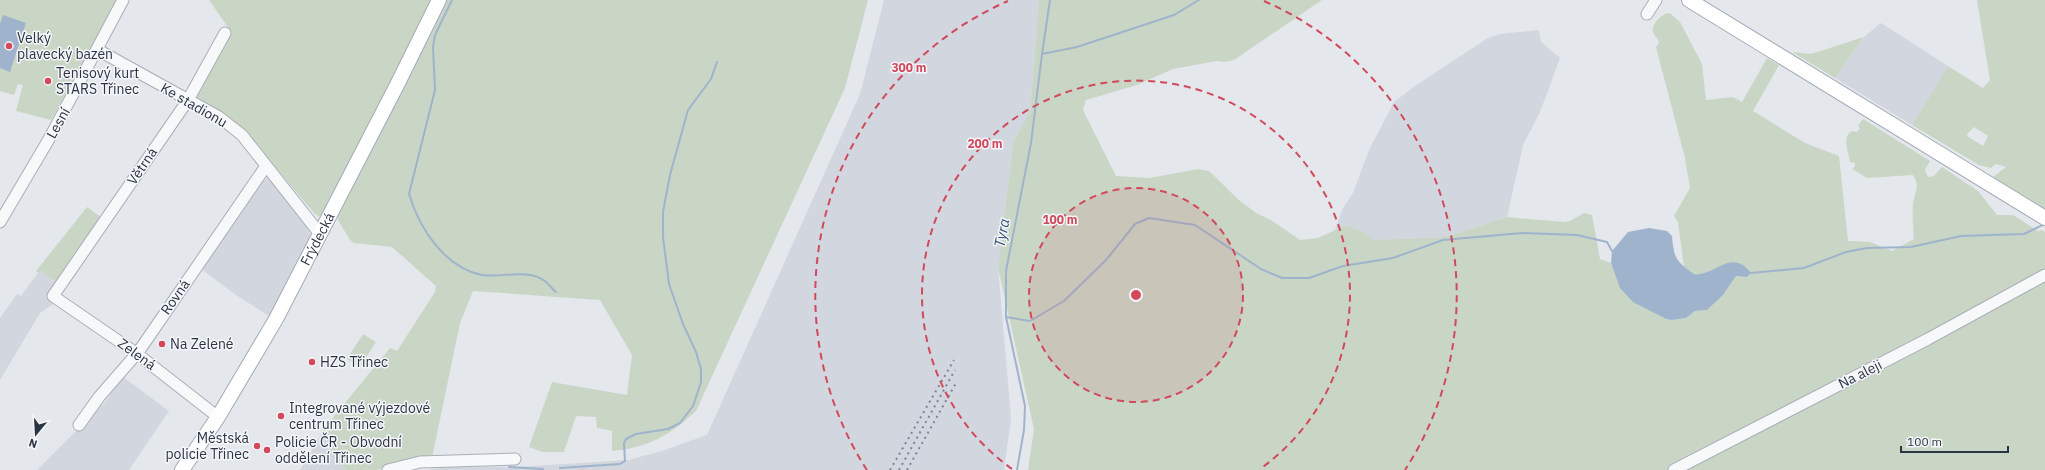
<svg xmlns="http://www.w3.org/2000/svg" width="2045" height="470" font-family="'IBM Plex Sans',sans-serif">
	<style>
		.built { fill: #d2d6de }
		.green { fill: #c9d6c5; fill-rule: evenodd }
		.water { fill: #9fb4cc }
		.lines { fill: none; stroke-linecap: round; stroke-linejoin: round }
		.stream { stroke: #9fb4cc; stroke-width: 2 }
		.minor-casing { stroke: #a9aeb7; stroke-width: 13 }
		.major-casing { stroke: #a3abb8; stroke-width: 16 }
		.minor { stroke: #f7f8fa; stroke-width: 11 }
		.major { stroke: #fff; stroke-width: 14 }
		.rail { stroke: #7d8696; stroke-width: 2; stroke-dasharray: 2 4; stroke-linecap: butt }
		.ring { fill: none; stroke: #d1495b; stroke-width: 2; stroke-dasharray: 7 5 }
		.poi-dot { fill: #d1495b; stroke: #f4f6f9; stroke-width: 1.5 }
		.labels { text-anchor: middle; stroke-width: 3; stroke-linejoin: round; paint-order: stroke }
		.poi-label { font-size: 14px; fill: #2b3445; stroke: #f4f6f9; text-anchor: start }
		.street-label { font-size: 14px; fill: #2b3445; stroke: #f4f6f9 }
		.water-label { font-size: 15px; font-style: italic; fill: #34527a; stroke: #f4f6f9 }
		.centre { fill: #d1495b; stroke: #f4f6f9; stroke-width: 2 }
		.ring-label { font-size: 12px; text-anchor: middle; font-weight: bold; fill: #d1495b; stroke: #f4f6f9; stroke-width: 3; stroke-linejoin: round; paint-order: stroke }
	</style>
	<rect width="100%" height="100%" fill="#e4e7ec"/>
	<path class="built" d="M 884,0 L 1039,0 L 1030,112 L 1013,142 L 998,267 L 1011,418 L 1004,470 L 428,470 L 445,467 L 517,467 L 628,460 L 662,451 L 707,435 L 860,94 Z
		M 1881,23 L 1948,66 L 1912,125 L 1835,78 L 1864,37 Z
		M 1539,30 L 1541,42 L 1560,58 L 1540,112 L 1523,145 L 1507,217 L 1445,237 L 1374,240 L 1367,233 L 1346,225 L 1335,230 L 1343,208 L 1353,193 L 1369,150 L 1394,102 L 1415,86 L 1488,38 L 1501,34 Z
		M 270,177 L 307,223 L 311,239 L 269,316 L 236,295 L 200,268 L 258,184 Z
		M 40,270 L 56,282 L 46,297 L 55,303 L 40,313 L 0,380 L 0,318 L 17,294 L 21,296 Z
		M 123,377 L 169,411 L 129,470 L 37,470 L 105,402 Z
		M 323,431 L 351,470 L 300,470 Z"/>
	<path class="green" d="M 0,0 L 116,0 L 108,19 L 51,120 L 16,111 L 23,85 L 18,84 L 14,95 L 0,91 Z
		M 209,0 L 433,0 L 322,218 L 315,214 L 241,127 L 196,96 L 232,33 Z
		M 445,0 L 868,0 L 845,88 L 696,411 C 670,435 648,448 612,451 L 612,431 L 597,428 L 596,417 L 576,416 L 564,452 L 543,452 L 529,447 L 552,382 L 627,395 L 632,355 L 600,300 L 473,291 L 460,323 L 432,458 L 413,460 L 377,470 L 345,470 L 322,431 L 390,348 L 397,351 L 435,292 L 436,286 L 392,247 L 354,243 L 350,240 L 338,220 L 338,216 Z
		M 1039,0 L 1322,0 L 1234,60 L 1225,62 L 1217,61 L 1173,69 L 1137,85 L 1086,100 L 1083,110 L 1116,176 L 1150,178 L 1198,169 L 1209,171 L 1239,200 L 1256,213 L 1271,220 L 1300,240 L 1318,238 L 1346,225 L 1367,233 L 1374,240 L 1445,237 L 1507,217 L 1565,222 L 1570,221 L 1584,213 L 1592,215 L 1600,259 L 1611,263 L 1615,274 L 1656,314 L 1666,319 L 1672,320 L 1686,318 L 1695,311 L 1707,310 L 1723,295 L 1736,276 L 1747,277 L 1694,274 L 1684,267 L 1678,222 L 1674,216 L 1690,188 L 1685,158 L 1656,47 L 1659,43 C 1658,38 1656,38 1654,34 C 1649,26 1660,17 1666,13 L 1671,14 L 1680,22 L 1702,64 L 1706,100 L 1733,97 L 1742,102 L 1767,58 L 1779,65 L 1753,111 L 1805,143 L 1839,156 L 1848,241 L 1870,242 L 1892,251 L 1914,239 C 1913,227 1912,216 1913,204 C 1914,192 1921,187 1913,175 L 1867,178 L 1852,169 L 1855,166 L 1855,163 L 1850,162 C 1848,152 1842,136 1852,131 L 1857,132 L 1860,128 L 1858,126 L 1863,119 L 1930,161 L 1925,170 L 1928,177 L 1934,176 L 1942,167 L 1978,191 L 1997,215 L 2013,215 L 2038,231 L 2042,230 L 2045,232 L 2045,470 L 1028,470 L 1034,429 L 998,268 L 1013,142 L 1030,112 Z
		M 1977,0 L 2045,0 L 2045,211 L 1992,178 L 2006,167 L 1996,164 L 1991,168 L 1979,165 L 1912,125 L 1948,66 L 1983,88 L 1990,80 ZM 1974,127 L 1988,136 L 1983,146 L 1967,136 L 1968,133 Z
		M 1864,37 L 1835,78 L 1792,52 L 1811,54 Z
		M 87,207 L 101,217 L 56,282 L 41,271 L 39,273 L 36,271 Z
		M 363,334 L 376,342 L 360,367 L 347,359 Z"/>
	<path class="water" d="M 3,15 L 26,23 L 10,72 L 0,68 L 0,24 Z
		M 1649,228 L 1667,231 L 1672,236 C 1674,259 1676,261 1694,274 C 1715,277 1731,247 1751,273 L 1747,277 L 1736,276 L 1723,295 L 1707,310 L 1695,311 L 1686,318 L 1672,320 L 1666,319 L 1633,302 L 1620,288 L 1611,263 L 1612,251 L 1628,232 Z"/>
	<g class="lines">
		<path class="stream" d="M 452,0 L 435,35 L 433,47 L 435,90 L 409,194 C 419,228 445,268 482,275 C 501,278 528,268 545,281 C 549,284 552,289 556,292
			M 1042,54 L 1077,47 L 1174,15 L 1199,0
			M 1751,273 L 1804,268 L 1846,252 L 1867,248 L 1911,247 L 1961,236 L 2024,234 L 2045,224
			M 1006,317 L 1030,321 L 1064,301 L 1106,260 L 1135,224 L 1149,218 L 1195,225 L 1261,269 L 1282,278 L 1309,278 L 1343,266 L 1393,258 L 1443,240 L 1522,233 L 1577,235 L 1607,242 L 1612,251
			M 509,467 L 543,469
			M 560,468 L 620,464 L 625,461 L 624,443 L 626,439 L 636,434 L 668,429 L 680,423 L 693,406 L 701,382 L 701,369 L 696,352 L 683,324 L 669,284 L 663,237 L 663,212 L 670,175 L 688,110 L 711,79 L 717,62
			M 1017,470 L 1024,430 L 1025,406 L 1006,317 L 1006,271 L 1031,143 L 1042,54 L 1050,0"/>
		<g class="minor-casing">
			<path id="minor" d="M 1647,14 L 1656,0
				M 98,50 L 219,117 L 242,135 L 320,234
				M 0,222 L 49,139 L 123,0
				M 218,417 L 136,353 L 53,296 L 188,100 L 225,33
				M 79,425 L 99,397 L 139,351 L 266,166
				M 388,470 L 420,462 L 515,459
				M 1674,470 L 1928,339 L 2045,275"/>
		</g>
		<g class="major-casing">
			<g id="major">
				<path d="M 1689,0 L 2045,218"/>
				<path id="s1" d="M 182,470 L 218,417 L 276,319 L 397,85 L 439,0"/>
			</g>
		</g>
		<use href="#minor" class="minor"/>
		<use href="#major" class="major"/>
		<path class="rail" d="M 890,470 L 954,360
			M 899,470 L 955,370
			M 907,470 L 956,383"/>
	</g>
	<circle cx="1136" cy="295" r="107" fill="#d1495b" fill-opacity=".12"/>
	<g class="ring">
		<circle cx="1136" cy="295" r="107"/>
		<path d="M1012 469A214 214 0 1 1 1260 469"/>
		<path d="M867 470A321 321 0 0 1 1008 1M1264 1A321 321 0 0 1 1405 470"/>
	</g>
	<g class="poi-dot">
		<circle cx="9" cy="46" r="4"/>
		<circle cx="48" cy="81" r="4"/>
		<circle cx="162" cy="344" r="4"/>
		<circle cx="312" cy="362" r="4"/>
		<circle cx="281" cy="416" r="4"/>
		<circle cx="257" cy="446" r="4"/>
		<circle cx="267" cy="450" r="4"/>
	</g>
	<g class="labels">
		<g class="poi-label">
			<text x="17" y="43">Velký<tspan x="17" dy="16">plavecký bazén</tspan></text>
			<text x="56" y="78">Tenisový kurt<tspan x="56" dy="16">STARS Třinec</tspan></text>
			<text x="170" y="349">Na Zelené</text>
			<text x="320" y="367">HZS Třinec</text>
			<text x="289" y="413">Integrované výjezdové<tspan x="289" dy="16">centrum Třinec</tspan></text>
			<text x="249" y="443" text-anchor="end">Městská<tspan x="249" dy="16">policie Třinec</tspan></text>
			<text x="275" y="447">Policie ČR - Obvodní<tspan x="275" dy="16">oddělení Třinec</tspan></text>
		</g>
		<g class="street-label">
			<text transform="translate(194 105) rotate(30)" y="5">Ke stadionu</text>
			<text transform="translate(58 123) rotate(-61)" y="5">Lesní</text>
			<text transform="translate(142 166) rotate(-56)" y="5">Větrná</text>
			<text dy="5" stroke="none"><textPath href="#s1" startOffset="268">Frýdecká</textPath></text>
			<text transform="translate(175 297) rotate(-55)" y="5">Rovná</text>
			<text transform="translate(137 354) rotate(36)" y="5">Zelená</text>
			<text transform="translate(1860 374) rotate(-27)" y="5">Na aleji</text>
		</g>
		<g class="water-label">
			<text transform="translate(1002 233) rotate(-79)" y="5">Tyra</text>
		</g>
	</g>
	<circle cx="1136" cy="295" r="6" class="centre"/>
	<g class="ring-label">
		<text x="909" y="72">300 m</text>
		<text x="985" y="148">200 m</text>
		<text x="1060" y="224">100 m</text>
	</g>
	<g transform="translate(36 434) rotate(198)" stroke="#f4f6f9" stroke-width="3" paint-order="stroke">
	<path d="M0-3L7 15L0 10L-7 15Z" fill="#2b3445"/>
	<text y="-6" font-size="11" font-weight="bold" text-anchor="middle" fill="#2b3445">N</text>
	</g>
	<path d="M1901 446v6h107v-6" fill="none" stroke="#2b3445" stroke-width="2"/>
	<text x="1907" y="446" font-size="12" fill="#2b3445" stroke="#f4f6f9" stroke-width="3" paint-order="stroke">100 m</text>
</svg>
